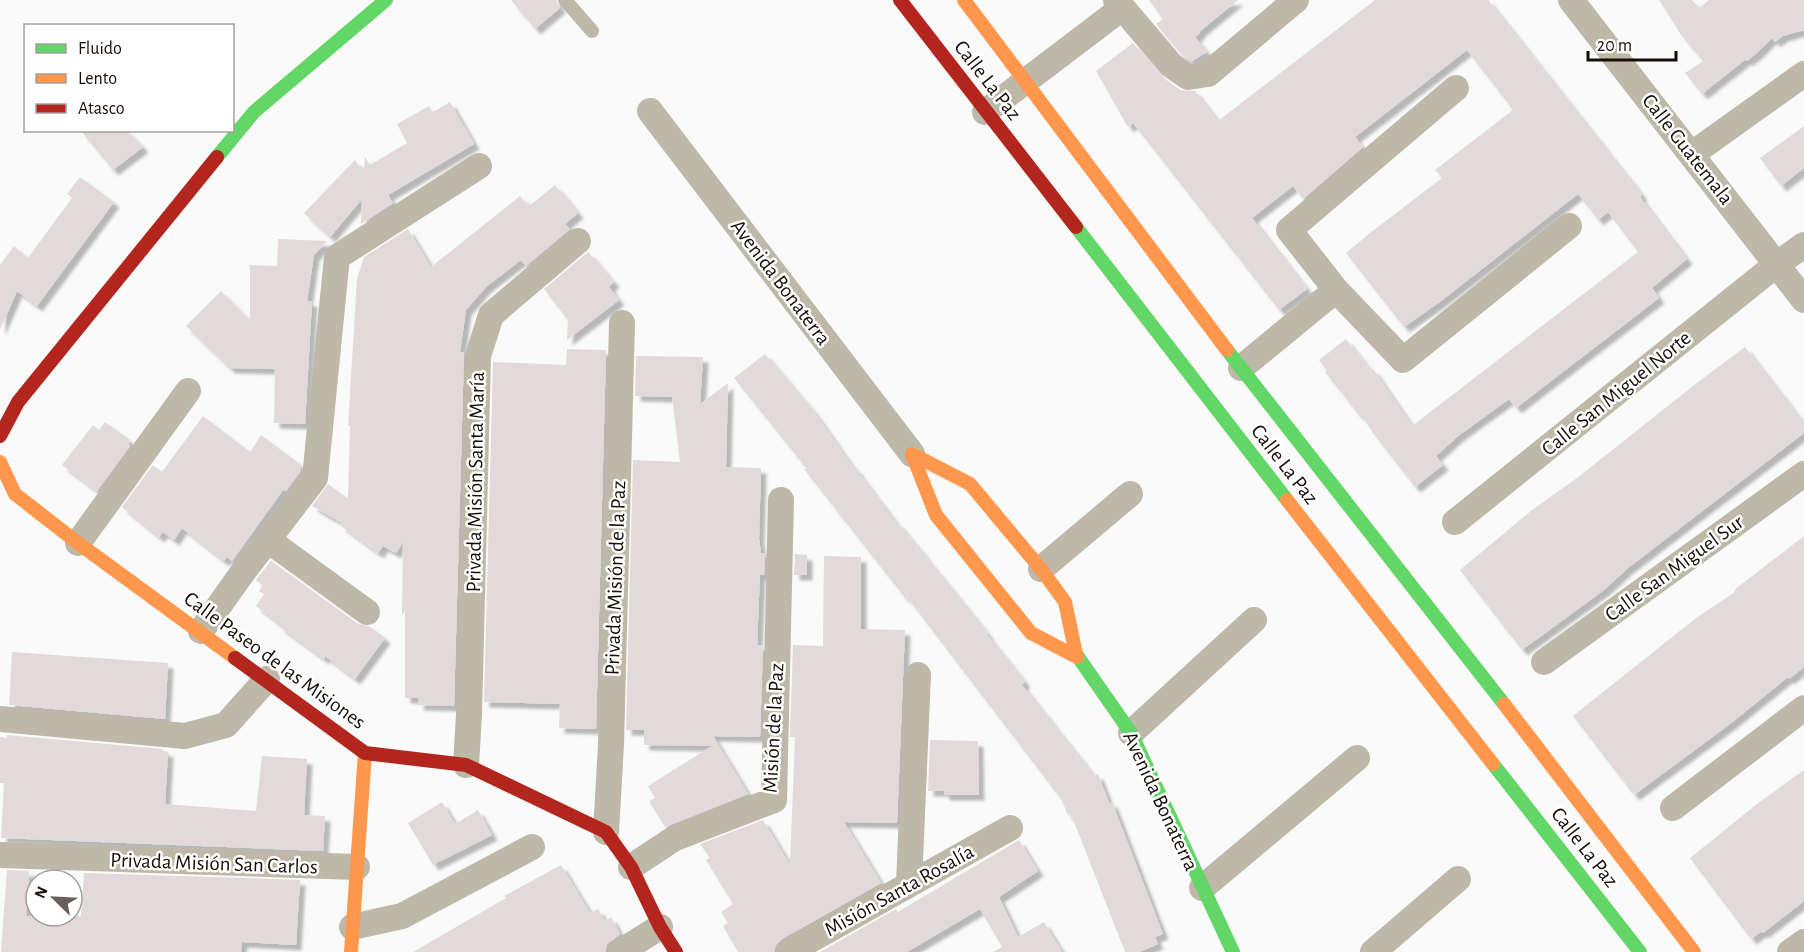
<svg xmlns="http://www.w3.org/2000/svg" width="1804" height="952" font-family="'Alegreya Sans',sans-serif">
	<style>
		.building { fill: #e2dada; filter: url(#shadow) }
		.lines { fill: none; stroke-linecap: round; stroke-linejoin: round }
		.lane { stroke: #beb8a9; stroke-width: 14 }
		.street { stroke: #beb8a9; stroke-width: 26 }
		.fast { stroke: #63d668; stroke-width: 14 }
		.slow { stroke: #ff974d; stroke-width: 14 }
		.jam { stroke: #b3261e; stroke-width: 14 }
		.labels { text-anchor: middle; stroke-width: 5; stroke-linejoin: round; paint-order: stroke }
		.street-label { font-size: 21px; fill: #170c06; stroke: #fff }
	</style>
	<defs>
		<filter id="shadow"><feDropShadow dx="5.5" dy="5.5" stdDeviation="1.5" flood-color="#0004"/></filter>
	</defs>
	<rect width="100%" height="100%" fill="#fafafa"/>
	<path class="building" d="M 511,0 L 556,0 L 560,8 L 535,29 Z
		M 1149,0 L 1238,0 L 1199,32 L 1200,33 L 1195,37 L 1207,52 L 1192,61 L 1181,54 L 1156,24 L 1163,19 Z
		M 1375,0 L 1488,0 L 1642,195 L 1640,197 L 1687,259 L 1652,288 L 1659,298 L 1516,408 L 1509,399 L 1458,436 L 1436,456 L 1443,465 L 1415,487 L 1373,433 L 1361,414 L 1359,415 L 1325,372 L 1327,371 L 1319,360 L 1346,339 L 1371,371 L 1373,369 L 1412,426 L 1638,252 L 1608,212 L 1598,220 L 1578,194 L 1441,301 L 1404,327 L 1346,253 L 1370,233 L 1442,178 L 1435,170 L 1513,110 L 1467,50 L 1355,137 L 1363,147 L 1303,199 L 1293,186 L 1252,218 L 1307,289 L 1279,310 L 1133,123 L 1128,127 L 1096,71 L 1133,43 L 1162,77 L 1180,90 L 1195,91 L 1218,121 Z
		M 1659,0 L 1692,0 L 1699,8 L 1709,0 L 1804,0 L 1804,30 L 1783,36 L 1775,42 L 1772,38 L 1758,52 L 1747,61 L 1746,59 L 1702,94 L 1685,73 L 1703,61 L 1682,36 Z
		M 450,102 L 474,144 L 388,195 L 393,203 L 361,224 L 362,199 L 330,237 L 304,213 L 355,160 L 361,170 L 364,168 L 365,157 L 370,165 L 407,143 L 397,124 L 429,106 L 433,112 Z
		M 1804,126 L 1804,168 L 1781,186 L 1760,158 Z
		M 80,130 L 126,130 L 143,147 L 113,170 Z
		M 80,177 L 114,202 L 37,306 L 17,291 L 0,330 L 0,265 L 14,246 L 28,258 L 72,198 L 67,194 Z
		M 555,185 L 578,213 L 565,224 L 570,229 L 526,266 L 521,260 L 486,287 L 466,310 L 460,352 L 464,352 L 454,706 L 418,705 L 419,698 L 405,698 L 405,611 L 402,615 L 403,542 L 396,553 L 383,546 L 378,553 L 340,525 L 342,523 L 312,506 L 328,484 L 348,499 L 350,426 L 348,426 L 357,279 L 364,257 L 408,229 L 431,267 L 520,196 L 529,206 Z
		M 278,239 L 327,241 L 314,255 L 307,301 L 312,301 L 305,424 L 274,423 L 275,369 L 230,368 L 186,326 L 221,291 L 250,321 L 250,265 L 277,266 Z
		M 588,252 L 614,282 L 609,287 L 619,300 L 567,340 L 568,320 L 544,289 Z
		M 1745,347 L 1804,424 L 1804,433 L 1628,568 L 1604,590 L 1522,650 L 1460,570 L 1532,510 L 1577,478 L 1698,382 Z
		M 567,349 L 606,350 L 596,729 L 559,728 L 560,704 L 484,702 L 493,362 L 566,365 Z
		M 765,354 L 814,412 L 850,463 L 855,469 L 859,470 L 857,471 L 897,524 L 898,523 L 988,634 L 987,635 L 1025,682 L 1022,685 L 1094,776 L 1098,774 L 1109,803 L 1112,802 L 1163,934 L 1155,937 L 1158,944 L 1139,952 L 1125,952 L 1071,814 L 1068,815 L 1061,799 L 906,596 L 906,599 L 804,469 L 807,469 L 734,378 Z
		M 636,356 L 703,357 L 700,404 L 728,383 L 726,467 L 761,468 L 759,539 L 761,553 L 765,553 L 764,575 L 760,575 L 757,645 L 763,645 L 760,737 L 713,736 L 748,794 L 665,827 L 649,801 L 655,798 L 648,786 L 712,746 L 644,745 L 644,730 L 626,730 L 633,460 L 680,462 L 672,397 L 635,396 Z
		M 203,416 L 250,452 L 261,435 L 301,465 L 300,472 L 286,491 L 283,490 L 232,561 L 227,557 L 224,561 L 182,528 L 174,540 L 163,532 L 159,537 L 122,507 L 153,465 L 162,472 Z
		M 105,422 L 130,440 L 128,444 L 130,446 L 97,491 L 62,465 L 93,425 L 99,430 Z
		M 1804,536 L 1804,667 L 1789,679 L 1788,677 L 1730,724 L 1634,795 L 1573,716 L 1696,618 L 1735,592 L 1734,590 Z
		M 795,554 L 807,555 L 807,575 L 794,575 Z
		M 824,556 L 861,557 L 861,629 L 905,630 L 897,823 L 844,822 L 881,883 L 782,939 L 776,945 L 774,952 L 738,952 L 723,926 L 728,923 L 721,912 L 733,904 L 706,860 L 710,858 L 700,844 L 763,820 L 790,865 L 795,737 L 790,737 L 793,645 L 823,646 Z
		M 271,561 L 358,624 L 369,626 L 385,638 L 355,679 L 325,656 L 324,659 L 290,634 L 279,626 L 280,624 L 256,606 L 264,594 L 259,591 L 263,586 L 256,580 Z
		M 12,652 L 168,663 L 165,719 L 9,705 Z
		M 7,735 L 163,749 L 163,751 L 168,752 L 165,804 L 256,811 L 262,756 L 307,759 L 304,815 L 325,816 L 323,851 L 1,838 L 4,783 L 0,783 L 0,737 L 7,738 Z
		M 930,740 L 978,741 L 979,795 L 944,795 L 944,791 L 928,791 Z
		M 1804,770 L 1804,901 L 1763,933 L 1762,931 L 1751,939 L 1690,858 L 1757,804 Z
		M 442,802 L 455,824 L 478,810 L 492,835 L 433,865 L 408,823 Z
		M 1019,840 L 1038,871 L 999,897 L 1018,937 L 1044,922 L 1062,952 L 993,952 L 1002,947 L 980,909 L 907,952 L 820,952 L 896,909 L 898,912 L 901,910 Z
		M 561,865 L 590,913 L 598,909 L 605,921 L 611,917 L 620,934 L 607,944 L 605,952 L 413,952 L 506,898 L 504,896 Z
		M 7,870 L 29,871 L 26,916 L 81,916 L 84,873 L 300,880 L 296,945 L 242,942 L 241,952 L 1,952 Z"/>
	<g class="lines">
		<path class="lane" d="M 565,0 L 592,31"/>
		<path class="street" d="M 1116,0 L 1171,65 L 1188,77 L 1208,74 L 1296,0
			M 1571,0 L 1804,300
			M 1456,88 L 1289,230 L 1336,290 L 1403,360 L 1569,226
			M 650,111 L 912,454
			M 985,112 L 1122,8
			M 1692,154 L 1804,74
			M 1241,368 L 1336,290
			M 1455,522 L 1777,264 L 1804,245
			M 268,540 L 367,612
			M 78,543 L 188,391
			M 1041,569 L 1130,494
			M 201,631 L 243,572 L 315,478 L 337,257 L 479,166
			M 1544,662 L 1804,474
			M 0,719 L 185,736 L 226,725 L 267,679
			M 1131,733 L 1254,620
			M 466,765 L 469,715 L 478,356 L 491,315 L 578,241
			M 1673,808 L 1804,708
			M 606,832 L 611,745 L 622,323
			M 0,855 L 357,867
			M 631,867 L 675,838 L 774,800 L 781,500
			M 909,884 L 918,675
			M 1202,888 L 1357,758
			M 352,927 L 402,916 L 532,847
			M 620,952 L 660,927
			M 789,952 L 1010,828
			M 1373,952 L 1458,879
			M 1790,952 L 1804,942"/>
		<path class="fast" d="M 217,157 L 254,112 L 386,0
			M 1076,227 L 1287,500
			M 1227,350 L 1504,704
			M 1076,654 L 1131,733 L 1233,952
			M 1493,764 L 1640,952"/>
		<path class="slow" d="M 964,0 L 1227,350
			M 912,454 L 970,484 L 1041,569 L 1065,602 L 1076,654
			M 912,454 L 936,515 L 1031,633 L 1077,657
			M 0,462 L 15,494 L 78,543 L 235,658
			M 1287,500 L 1493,764
			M 1504,704 L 1694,952
			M 351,952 L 365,753"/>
		<path class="jam" d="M 900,0 L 1076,227
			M 0,436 L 18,402 L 217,157
			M 235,658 L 365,753 L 466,765 L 606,832 L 631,867 L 660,927 L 676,952"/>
	</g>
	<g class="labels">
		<g class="street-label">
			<text transform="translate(988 80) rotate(52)" y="7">Calle La Paz</text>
			<text transform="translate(1688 149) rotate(52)" y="7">Calle Guatemala</text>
			<text transform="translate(781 282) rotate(53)" y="7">Avenida Bonaterra</text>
			<text transform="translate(1616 393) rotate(-39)" y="7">Calle San Miguel Norte</text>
			<text transform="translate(1285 464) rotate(52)" y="7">Calle La Paz</text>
			<text transform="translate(475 482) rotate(-89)" y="7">Privada Misión Santa María</text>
			<text transform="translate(1674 568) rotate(-36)" y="7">Calle San Miguel Sur</text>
			<text transform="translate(615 578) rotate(-88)" y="7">Privada Misión de la Paz</text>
			<text transform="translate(275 660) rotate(36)" y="7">Calle Paseo de las Misiones</text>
			<text transform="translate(773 728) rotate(-87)" y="7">Misión de la Paz</text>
			<text transform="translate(1161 801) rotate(65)" y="7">Avenida Bonaterra</text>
			<text transform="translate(1585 847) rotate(52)" y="7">Calle La Paz</text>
			<text transform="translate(214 863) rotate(2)" y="7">Privada Misión San Carlos</text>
			<text transform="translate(899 890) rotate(-29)" y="7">Misión Santa Rosalía</text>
		</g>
	</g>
	<rect x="24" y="24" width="210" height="108" fill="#ffffff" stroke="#a29e9b" stroke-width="1.5"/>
	<rect x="36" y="44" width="30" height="9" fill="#63d668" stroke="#a29e9b" stroke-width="1.5"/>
	<text x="78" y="54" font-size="18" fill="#170c06">Fluido</text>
	<rect x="36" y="74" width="30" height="9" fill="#ff974d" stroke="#a29e9b" stroke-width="1.5"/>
	<text x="78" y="84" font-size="18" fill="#170c06">Lento</text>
	<rect x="36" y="104" width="30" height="9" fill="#b3261e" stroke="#a29e9b" stroke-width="1.5"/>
	<text x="78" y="114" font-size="18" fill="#170c06">Atasco</text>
	<g transform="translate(54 898) rotate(294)"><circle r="28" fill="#ffffff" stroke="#a29e9b" stroke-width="1.5"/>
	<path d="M0-4.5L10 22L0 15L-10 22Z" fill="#665f5b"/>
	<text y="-9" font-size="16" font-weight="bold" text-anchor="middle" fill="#170c06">N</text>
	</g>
	<path d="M1588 51v9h88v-9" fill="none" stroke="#170c06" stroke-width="3"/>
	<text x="1597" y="51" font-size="18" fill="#170c06" stroke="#ffffff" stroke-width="4.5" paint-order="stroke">20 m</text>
</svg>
